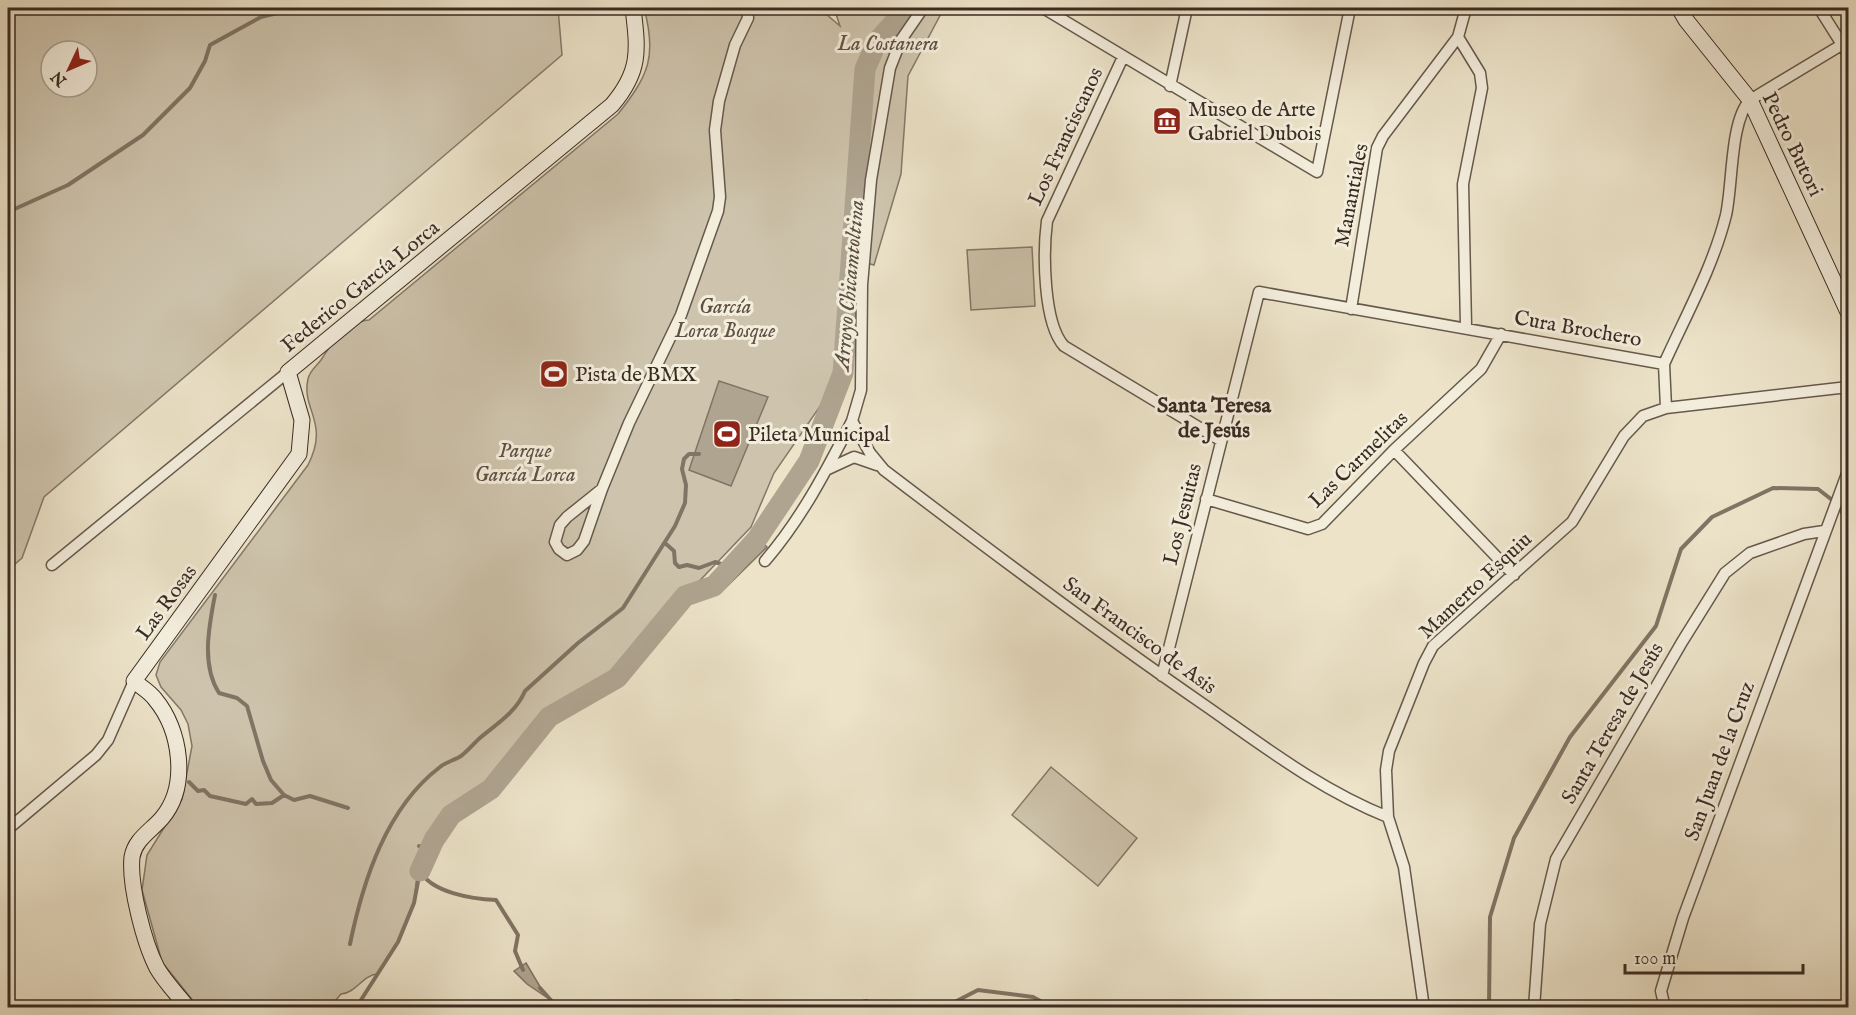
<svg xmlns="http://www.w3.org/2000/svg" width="1856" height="1015" font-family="'IM FELL English',serif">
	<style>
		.green { fill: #cec4ad; stroke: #847868; stroke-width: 1.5; fill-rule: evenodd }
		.water { fill: #afa490; stroke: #807464; stroke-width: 1.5 }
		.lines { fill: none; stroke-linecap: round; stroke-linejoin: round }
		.stream { stroke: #807464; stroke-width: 4 }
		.river { stroke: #afa490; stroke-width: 21 }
		.street-casing { stroke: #66594c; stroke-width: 13 }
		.secondary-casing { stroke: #3a2b22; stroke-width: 17 }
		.street { stroke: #f3eddc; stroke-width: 10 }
		.secondary { stroke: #f3eddc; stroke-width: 15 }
		.labels { text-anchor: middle; stroke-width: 6; stroke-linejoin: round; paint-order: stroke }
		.park-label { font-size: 21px; font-style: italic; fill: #5f5145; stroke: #f3eddc }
		.poi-label { font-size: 21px; fill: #3a2b22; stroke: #f3eddc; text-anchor: start }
		.street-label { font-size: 21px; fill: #3a2b22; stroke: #f3eddc }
		.water-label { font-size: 22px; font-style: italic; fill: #5d4f43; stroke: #f3eddc }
		.neighbourhood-label { font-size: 22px; font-weight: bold; fill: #3a2b22; stroke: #f3eddc }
	</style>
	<rect width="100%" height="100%" fill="#ece3c9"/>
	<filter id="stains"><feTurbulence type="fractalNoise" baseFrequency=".00333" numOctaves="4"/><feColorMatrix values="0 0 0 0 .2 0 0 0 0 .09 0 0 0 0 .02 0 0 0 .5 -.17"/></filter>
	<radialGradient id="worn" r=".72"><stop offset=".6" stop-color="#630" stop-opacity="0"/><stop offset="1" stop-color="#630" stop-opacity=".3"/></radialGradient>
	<path class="green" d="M 8,8 L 558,8 L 562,55 L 44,497 L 22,558 L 8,570 ZM 51,51 L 87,51 L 87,87 L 51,87 Z
		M 644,8 L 819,8 L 840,26 L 834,8 L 944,8 L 908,76 L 901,174 L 874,265 L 852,259 L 846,233 L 843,373 L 774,473 L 751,527 L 685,596 L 617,678 L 549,717 L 491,789 L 451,815 L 434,840 L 417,875 L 414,903 L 398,942 L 377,974 C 363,975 356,993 341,994 L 330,1007 L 198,1007 L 162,962 L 142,890 L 147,855 L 182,799 L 192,746 L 188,724 L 181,710 L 161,687 L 156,675 L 160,662 L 308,465 C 330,422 301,410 308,379 C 310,370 316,367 321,360 C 327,350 331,344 341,335 C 349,329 359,320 369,320 L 618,114 C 649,75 657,56 644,8 Z
		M 1032,247 L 1035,306 L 971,310 L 967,250 Z
		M 1051,767 L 1137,838 L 1098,886 L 1012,815 Z"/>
	<path class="water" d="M 719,381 L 768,397 L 731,486 L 689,470 Z
		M 752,533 L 767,547 L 720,593 L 710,579 Z
		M 526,963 L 542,990 L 552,1001 L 527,984 L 514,971 Z"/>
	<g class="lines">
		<path class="stream" d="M 8,212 L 68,185 L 143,135 L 190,88 L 205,61 L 210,45 L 261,17 L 298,8
			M 665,543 L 674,551 L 675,563 L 679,567 L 687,565 L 699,568 L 715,562 L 727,566
			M 215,595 C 209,626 201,665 219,693 L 237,698 L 247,706 L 263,761 L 271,780 L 284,795
			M 189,782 L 198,791 L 204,790 L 210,796 L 246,804 L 252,799 L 256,804 L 272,803 L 284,795 L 294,800 L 310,796 L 348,808
			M 419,846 L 426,847 L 434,840
			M 420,871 C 432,893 473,899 496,900 L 518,935 L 515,951 L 523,970
			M 350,944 C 363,881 386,808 440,767 C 446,762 455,760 461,756 C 468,751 474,743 481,737 C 498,723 516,712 525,691 L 578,643 L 623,608 L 675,526 L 685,503 L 686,485 L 682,469 L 684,459 L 689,454 L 699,454
			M 540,988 L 558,1008
			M 361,1000 L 398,942 L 414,903 L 420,871
			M 699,1008 L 737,1001 L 775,1008
			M 842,1008 L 866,1001 L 887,1008
			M 943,1008 L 978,990 L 1033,997 L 1053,1008
			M 1489,1008 L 1490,917 L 1514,838 L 1570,737 L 1656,626 L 1681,549 L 1712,517 L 1773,488 L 1818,489 L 1836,503 L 1848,522"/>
		<path class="river" d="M 420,871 L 434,840 L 451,815 L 491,789 L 549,717 L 617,678 L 685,596 L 714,586 L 757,539 L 809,461 L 843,373 L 865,69 L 877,42 L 907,8"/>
		<g class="street-casing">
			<path id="street" d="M 923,8 L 901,40 L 890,68 L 871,180 L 862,285 L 861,390 L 852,421 L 870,453 L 884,470 C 989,550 1094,629 1203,704 C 1262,745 1320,790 1388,817
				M 1043,8 L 1317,172 L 1350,8
				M 1819,8 L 1848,54
				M 1458,37 L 1480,73 L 1482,88 L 1463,184 L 1466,326
				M 1123,57 L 1047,221 C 1043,252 1043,323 1064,346 L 1220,440
				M 1170,86 L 1187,8
				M 1351,309 L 1377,148 L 1383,136 L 1458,37 L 1466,8
				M 1664,364 C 1686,315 1713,267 1726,215 C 1733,183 1730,121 1750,100 L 1848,41
				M 1394,450 L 1514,575
				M 828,469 L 854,457 L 877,465
				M 602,489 L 567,517 L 560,525 L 555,542 L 559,549 L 567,555 L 577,550 L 584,541 L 602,489 L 629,423 L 681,315 L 718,211 L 720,197 L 715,130 L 719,101 L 735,45 L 748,18 L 747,8
				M 1206,499 L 1308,529 L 1322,524 L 1394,450 L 1481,369 L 1501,334
				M 765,561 C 802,518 826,471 852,421
				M 52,565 L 288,372
				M 1162,676 L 1259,292 L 1664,364 L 1666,408 L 1848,387
				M 8,829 L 96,755 L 108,740 L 134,681
				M 1424,1008 L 1404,867 L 1388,817 L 1386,770 L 1389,751 L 1424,663 L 1433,646 L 1572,522 L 1624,436 L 1643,416 L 1666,408
				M 1534,1008 L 1540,924 L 1556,859 L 1682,642 L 1725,573 L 1750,553 L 1804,534 L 1824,531
				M 1665,1008 L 1661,991 L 1683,918 L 1848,471"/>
		</g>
		<g class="secondary-casing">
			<path id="secondary" d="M 1679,8 L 1686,20 L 1750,100 L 1848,312
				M 188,1008 C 178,995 165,982 157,968 C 144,943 129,885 132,857 C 135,839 151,831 162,818 C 189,786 181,730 155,699 C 150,692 141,687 134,681 L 299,454 L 302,420 L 288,372 L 612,105 C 641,71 638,50 633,8"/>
		</g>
		<use href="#street" class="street"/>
		<use href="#secondary" class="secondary"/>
	</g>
	<defs>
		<g id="museum-square" transform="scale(1.5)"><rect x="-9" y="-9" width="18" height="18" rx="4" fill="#8f2418" stroke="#f3eddc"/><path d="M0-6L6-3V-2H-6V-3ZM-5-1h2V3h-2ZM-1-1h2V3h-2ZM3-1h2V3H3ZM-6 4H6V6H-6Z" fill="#fff"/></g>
		<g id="stadium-square" transform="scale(1.5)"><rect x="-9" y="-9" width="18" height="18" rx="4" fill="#8f2418" stroke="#f3eddc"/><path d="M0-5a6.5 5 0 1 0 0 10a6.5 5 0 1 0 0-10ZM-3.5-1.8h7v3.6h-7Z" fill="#fff"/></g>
	</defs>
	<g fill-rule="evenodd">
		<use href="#museum-square" x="1167" y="121"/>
		<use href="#stadium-square" x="554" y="374"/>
		<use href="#stadium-square" x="727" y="434"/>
	</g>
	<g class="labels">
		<g class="park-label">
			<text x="888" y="50">La Costanera</text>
			<text x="725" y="313">García<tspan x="725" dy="24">Lorca Bosque</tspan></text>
			<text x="525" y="457">Parque<tspan x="525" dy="24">García Lorca</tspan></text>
		</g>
		<g class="poi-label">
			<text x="1188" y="116">Museo de Arte<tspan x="1188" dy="24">Gabriel Dubois</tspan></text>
			<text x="575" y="381">Pista de BMX</text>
			<text x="748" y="441">Pileta Municipal</text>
		</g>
		<g class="street-label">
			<text transform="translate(1065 136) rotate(-65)" y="7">Los Franciscanos</text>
			<text transform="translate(1793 144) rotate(64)" y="7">Pedro Butori</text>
			<text transform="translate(1351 195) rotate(-79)" y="7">Manantiales</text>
			<text transform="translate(360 286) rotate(-39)" y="7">Federico García Lorca</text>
			<text transform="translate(1578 328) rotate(10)" y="7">Cura Brochero</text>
			<text transform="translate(1358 459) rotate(-44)" y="7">Las Carmelitas</text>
			<text transform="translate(1182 514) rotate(-76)" y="7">Los Jesuitas</text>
			<text transform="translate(1475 585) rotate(-43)" y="7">Mamerto Esquiu</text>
			<text transform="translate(166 602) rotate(-54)" y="7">Las Rosas</text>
			<text transform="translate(1140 635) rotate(36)" y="7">San Francisco de Asis</text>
			<text transform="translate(1612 723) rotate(-60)" y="7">Santa Teresa de Jesús</text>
			<text transform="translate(1719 761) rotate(-70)" y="7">San Juan de la Cruz</text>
		</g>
		<g class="water-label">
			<text transform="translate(848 285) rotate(-85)" y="8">Arroyo Chicamtoltina</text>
		</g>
		<g class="neighbourhood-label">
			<text x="1214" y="412">Santa Teresa<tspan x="1214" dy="25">de Jesús</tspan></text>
		</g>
	</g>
	<rect width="1856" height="1015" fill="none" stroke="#ece3c9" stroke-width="30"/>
	<rect x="9" y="9" width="1838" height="997" fill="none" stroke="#3a2b22" stroke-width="3"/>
	<rect x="15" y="15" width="1826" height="985" fill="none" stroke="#3a2b22" stroke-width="1.5"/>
	<g transform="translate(69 69) rotate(226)"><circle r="28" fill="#f3eddc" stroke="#a99f92" stroke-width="1.5"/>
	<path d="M0-4.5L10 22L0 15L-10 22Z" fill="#8f2418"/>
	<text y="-9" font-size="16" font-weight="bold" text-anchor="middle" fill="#3a2b22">N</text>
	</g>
	<path d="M1625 964v9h178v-9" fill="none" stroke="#3a2b22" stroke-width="3"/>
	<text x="1634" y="964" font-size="18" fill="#3a2b22" stroke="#f3eddc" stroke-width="4.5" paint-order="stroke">100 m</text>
	<rect width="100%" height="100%" filter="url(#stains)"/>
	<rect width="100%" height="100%" fill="url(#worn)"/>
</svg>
